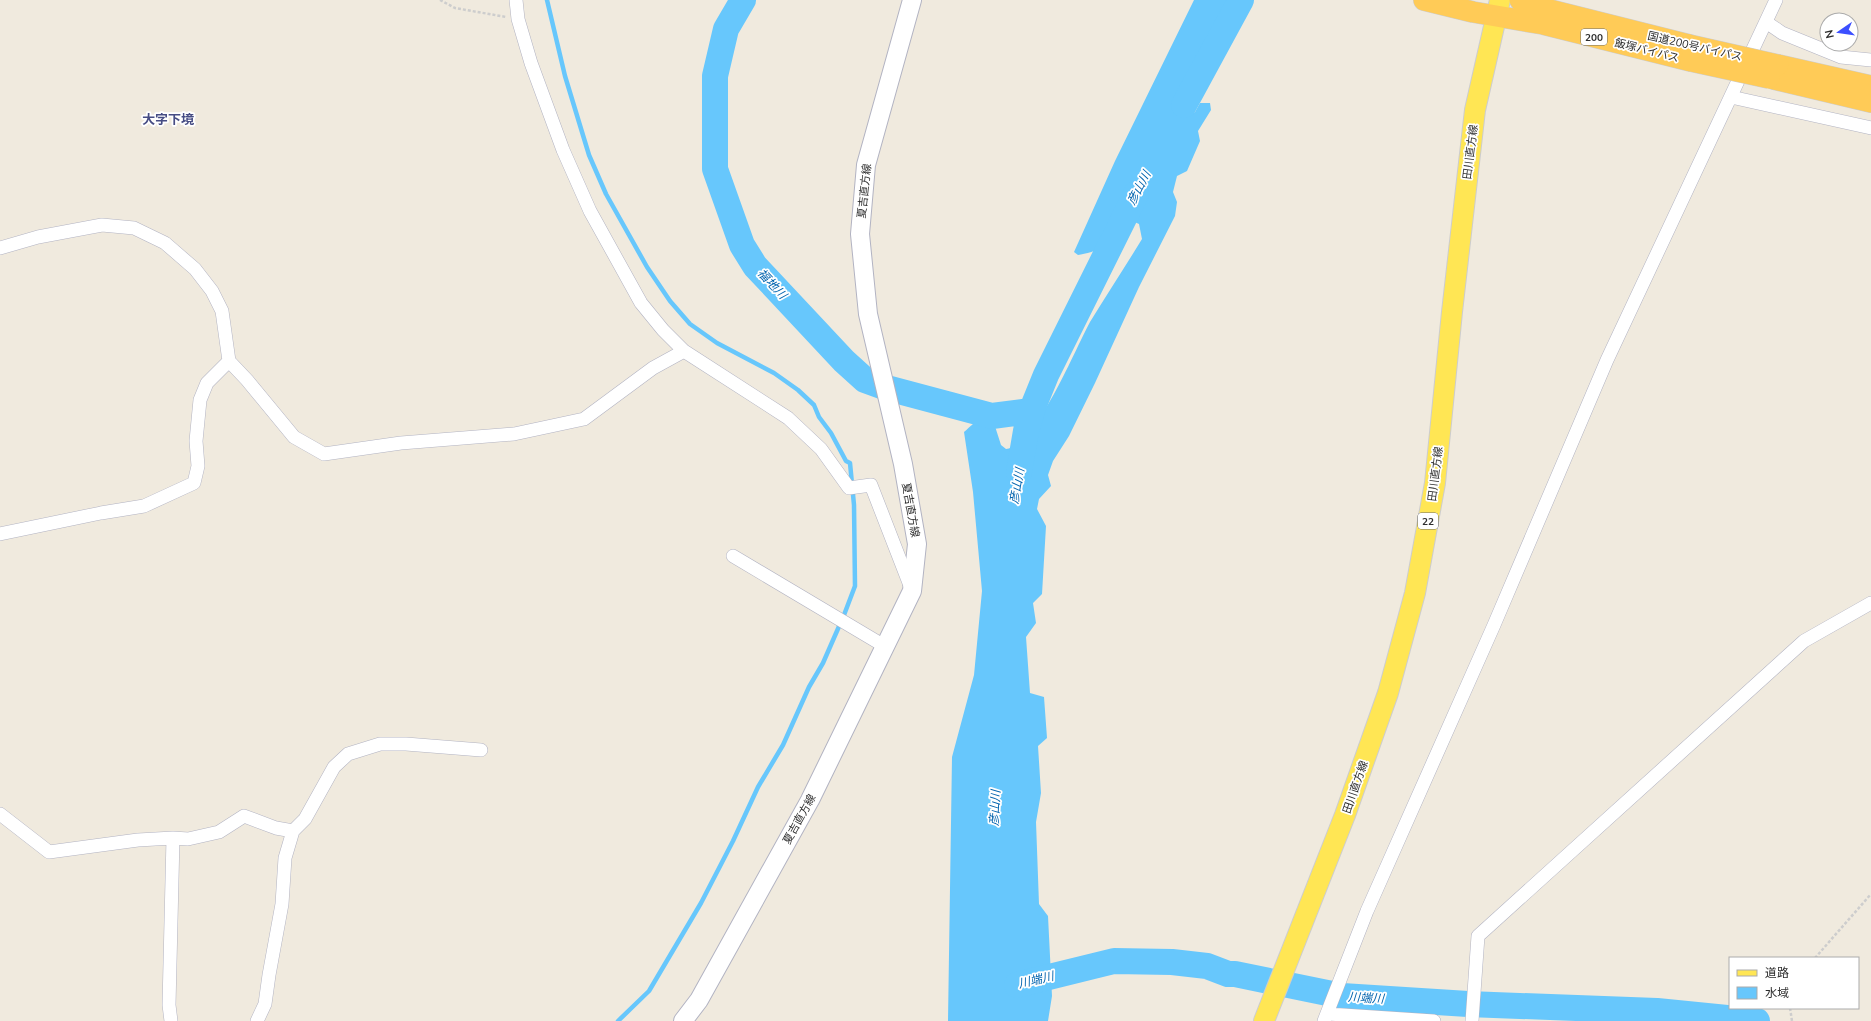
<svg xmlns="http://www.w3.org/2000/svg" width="1871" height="1021" font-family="'Nunito Sans','Noto Sans JP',sans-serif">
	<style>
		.water { fill: #67c7fc }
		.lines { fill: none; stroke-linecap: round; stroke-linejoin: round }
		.stream { stroke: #67c7fc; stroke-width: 4.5 }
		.river { stroke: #67c7fc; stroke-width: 26 }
		.minor-casing { stroke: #b2b3c2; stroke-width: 14 }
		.secondary-casing { stroke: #b2b3c2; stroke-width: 20 }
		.primary-casing { stroke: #cdcdcd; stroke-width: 22 }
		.trunk-casing { stroke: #cdcdcd; stroke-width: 22 }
		.path { stroke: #cdcdcd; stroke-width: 2.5; stroke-dasharray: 3 2; stroke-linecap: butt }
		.minor { stroke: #fff; stroke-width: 13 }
		.secondary { stroke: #fff; stroke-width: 18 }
		.primary { stroke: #ffe654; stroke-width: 20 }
		.trunk { stroke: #ffcb57; stroke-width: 21 }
		.trunk-bridge-casing { stroke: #cdcdcd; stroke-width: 22; stroke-linecap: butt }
		.trunk-bridge { stroke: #ffcb57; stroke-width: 21 }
		.labels { text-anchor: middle; stroke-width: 3.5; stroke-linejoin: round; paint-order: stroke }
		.shield { fill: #fff; stroke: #6c6c6c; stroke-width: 1 }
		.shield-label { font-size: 10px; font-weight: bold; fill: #2d2d2d }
		.street-label { font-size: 11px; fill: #2d2d2d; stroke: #fff }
		.water-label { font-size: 12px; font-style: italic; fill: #0063ae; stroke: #fff }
		.quarter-label { font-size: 13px; font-weight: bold; fill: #474d84; stroke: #fff }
	</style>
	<rect width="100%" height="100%" fill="#f0eade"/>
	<path class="water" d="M 1194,0 L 1247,0 L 1240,13 L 1225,21 L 1184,113 L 1188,116 L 1195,112 L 1200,103 L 1210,103 L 1211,110 L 1198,131 L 1200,141 L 1187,171 L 1177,176 L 1173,192 L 1177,202 L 1175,216 L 1139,287 L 1095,383 L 1069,436 L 1053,461 L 1048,475 L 1051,486 L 1039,499 L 1037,509 L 1046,526 L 1042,594 L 1033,603 L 1036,623 L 1026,637 L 1030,693 L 1044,697 L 1047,738 L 1038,746 L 1041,793 L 1036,822 L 1039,904 L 1048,916 L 1052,996 L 1048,1021 L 948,1021 L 952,757 L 974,675 L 982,591 L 973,492 L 964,432 C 972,425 982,413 993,420 L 1001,445 L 1006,449 C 1037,445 1075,349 1090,322 C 1107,294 1125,267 1142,239 L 1139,224 C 1136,223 1133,220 1130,220 C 1121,218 1109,239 1104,245 C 1098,251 1085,254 1078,255 L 1074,252 L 1115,161 Z"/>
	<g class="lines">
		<path class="stream" d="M 547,0 L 565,76 L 589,155 L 606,194 L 647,267 L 670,301 L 690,324 L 717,343 L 774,373 L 798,390 L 814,405 L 819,417 L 831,433 L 846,461 L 850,463 L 854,505 L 855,586 L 844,615 L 823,663 L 809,687 L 783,745 L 758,787 L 733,841 L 701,903 L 649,991 L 618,1021"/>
		<path class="river" d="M 743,0 L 726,29 L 715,76 L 715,169 L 742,245 L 755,266 L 844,361 L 865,380 L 887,388 L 992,416 L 1031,411
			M 1184,105 L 1241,0
			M 1019,472 L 1026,431 L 1033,407 L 1046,375 L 1136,194
			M 1017,985 L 1114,961 L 1172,962 L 1207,966 L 1228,974 L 1235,974 L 1342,996 L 1468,1004 L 1657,1011 L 1757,1021"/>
		<g class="minor-casing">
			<path id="minor" d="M 516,0 L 518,19 L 531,63 L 563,150 L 590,211 L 641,303 L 663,330 L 684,351 L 788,418 L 821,449 L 849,488 L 871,485 L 911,588
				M 1766,22 L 1782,33 L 1841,57 L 1871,60
				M 1731,97 L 1871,128
				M 0,248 L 38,237 L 102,225 L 134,228 L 165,243 L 195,269 L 212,291 L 222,311 L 229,361 L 247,380 L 294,437 L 324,454 L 401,443 L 514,434 L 584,419 L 653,368 L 684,351
				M 0,534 L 101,513 L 144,506 L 194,483 L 198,466 L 196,441 L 200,400 L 207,383 L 229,361
				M 733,556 L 886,647
				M 0,814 L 49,852 L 138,840 L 173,838 L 188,839 L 219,832 L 244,816 L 276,828 L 293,831
				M 1328,1014 L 1434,1021
				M 171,1021 L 169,1005 L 173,838
				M 257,1021 L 265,1004 L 269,975 L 282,904 L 285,858 L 293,831 L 305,819 L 334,767 L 348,754 L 380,744 L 406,744 L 481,750
				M 1324,1021 L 1367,911 L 1494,625 L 1607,360 L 1776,0
				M 1472,1021 L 1478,936 L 1804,641 L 1871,603"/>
		</g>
		<g class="secondary-casing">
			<path id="secondary" d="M 683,1021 L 699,1000 L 810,800 L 912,591 L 917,544 L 903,464 L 868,314 L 860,234 L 866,165 L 912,0"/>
		</g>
		<g class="primary-casing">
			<path id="primary" d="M 1264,1021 L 1345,815 L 1388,693 L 1415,593 L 1435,483 L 1452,312 L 1475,110 L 1500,0"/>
		</g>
		<g class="trunk-casing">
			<path id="trunk" d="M 1424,0 L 1473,12 L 1543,24 L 1691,61
				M 1520,0 L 1546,9 L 1689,45
				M 1778,65 L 1871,86
				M 1774,79 L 1871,102"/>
		</g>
		<path class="path" d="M 440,0 L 455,8 L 506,17
			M 1815,958 L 1871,894
			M 1790,1008 L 1792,1021"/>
		<use href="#minor" class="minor"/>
		<use href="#secondary" class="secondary"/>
		<use href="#primary" class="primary"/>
		<use href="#trunk" class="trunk"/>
		<g class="trunk-bridge-casing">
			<path id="trunk-bridge" d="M 1689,45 L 1778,65
				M 1691,61 L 1769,78"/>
		</g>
		<use href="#trunk-bridge" class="trunk-bridge"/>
	</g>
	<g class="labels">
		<g class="shield">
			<rect x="1581" y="29" width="26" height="16" rx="3"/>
			<rect x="1418" y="513" width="20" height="16" rx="3"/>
		</g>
		<g class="shield-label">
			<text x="1594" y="41">200</text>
			<text x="1428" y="525">22</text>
		</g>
		<g class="street-label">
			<text transform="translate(1695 46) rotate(13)" y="4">国道200号バイパス</text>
			<text transform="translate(1647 50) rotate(14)" y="4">飯塚バイパス</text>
			<text transform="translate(1470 152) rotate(-83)" y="4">田川直方線</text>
			<text transform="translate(864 191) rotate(-84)" y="4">夏吉直方線</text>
			<text transform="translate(1435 474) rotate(-83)" y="4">田川直方線</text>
			<text transform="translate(911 510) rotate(80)" y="4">夏吉直方線</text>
			<text transform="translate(1355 787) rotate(-71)" y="4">田川直方線</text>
			<text transform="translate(799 819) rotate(-61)" y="4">夏吉直方線</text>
		</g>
		<g class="water-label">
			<text transform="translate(1139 188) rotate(-62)" y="4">彦山川</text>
			<text transform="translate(772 284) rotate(47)" y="4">福地川</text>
			<text transform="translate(1017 486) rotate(-80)" y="4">彦山川</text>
			<text transform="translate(995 808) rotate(-87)" y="4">彦山川</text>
			<text transform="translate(1036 980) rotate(-13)" y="4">川端川</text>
			<text transform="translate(1366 998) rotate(3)" y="4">川端川</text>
		</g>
		<g class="quarter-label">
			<text x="168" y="124">大字下境</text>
		</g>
	</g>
	<rect x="1729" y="957" width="130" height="52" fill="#ffffff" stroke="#ababab"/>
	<rect x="1737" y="970" width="20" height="6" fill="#ffe654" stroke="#ababab"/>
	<text x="1765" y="977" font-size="12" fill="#2d2d2d">道路</text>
	<rect x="1737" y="987" width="20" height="12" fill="#67c7fc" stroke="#ababab"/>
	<text x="1765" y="997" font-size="12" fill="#2d2d2d">水域</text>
	<g transform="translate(1839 32) rotate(257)"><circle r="19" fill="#ffffff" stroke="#ababab"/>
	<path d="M0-3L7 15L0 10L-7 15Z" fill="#3c4fff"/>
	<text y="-6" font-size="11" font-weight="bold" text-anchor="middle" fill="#2d2d2d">N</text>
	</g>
</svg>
